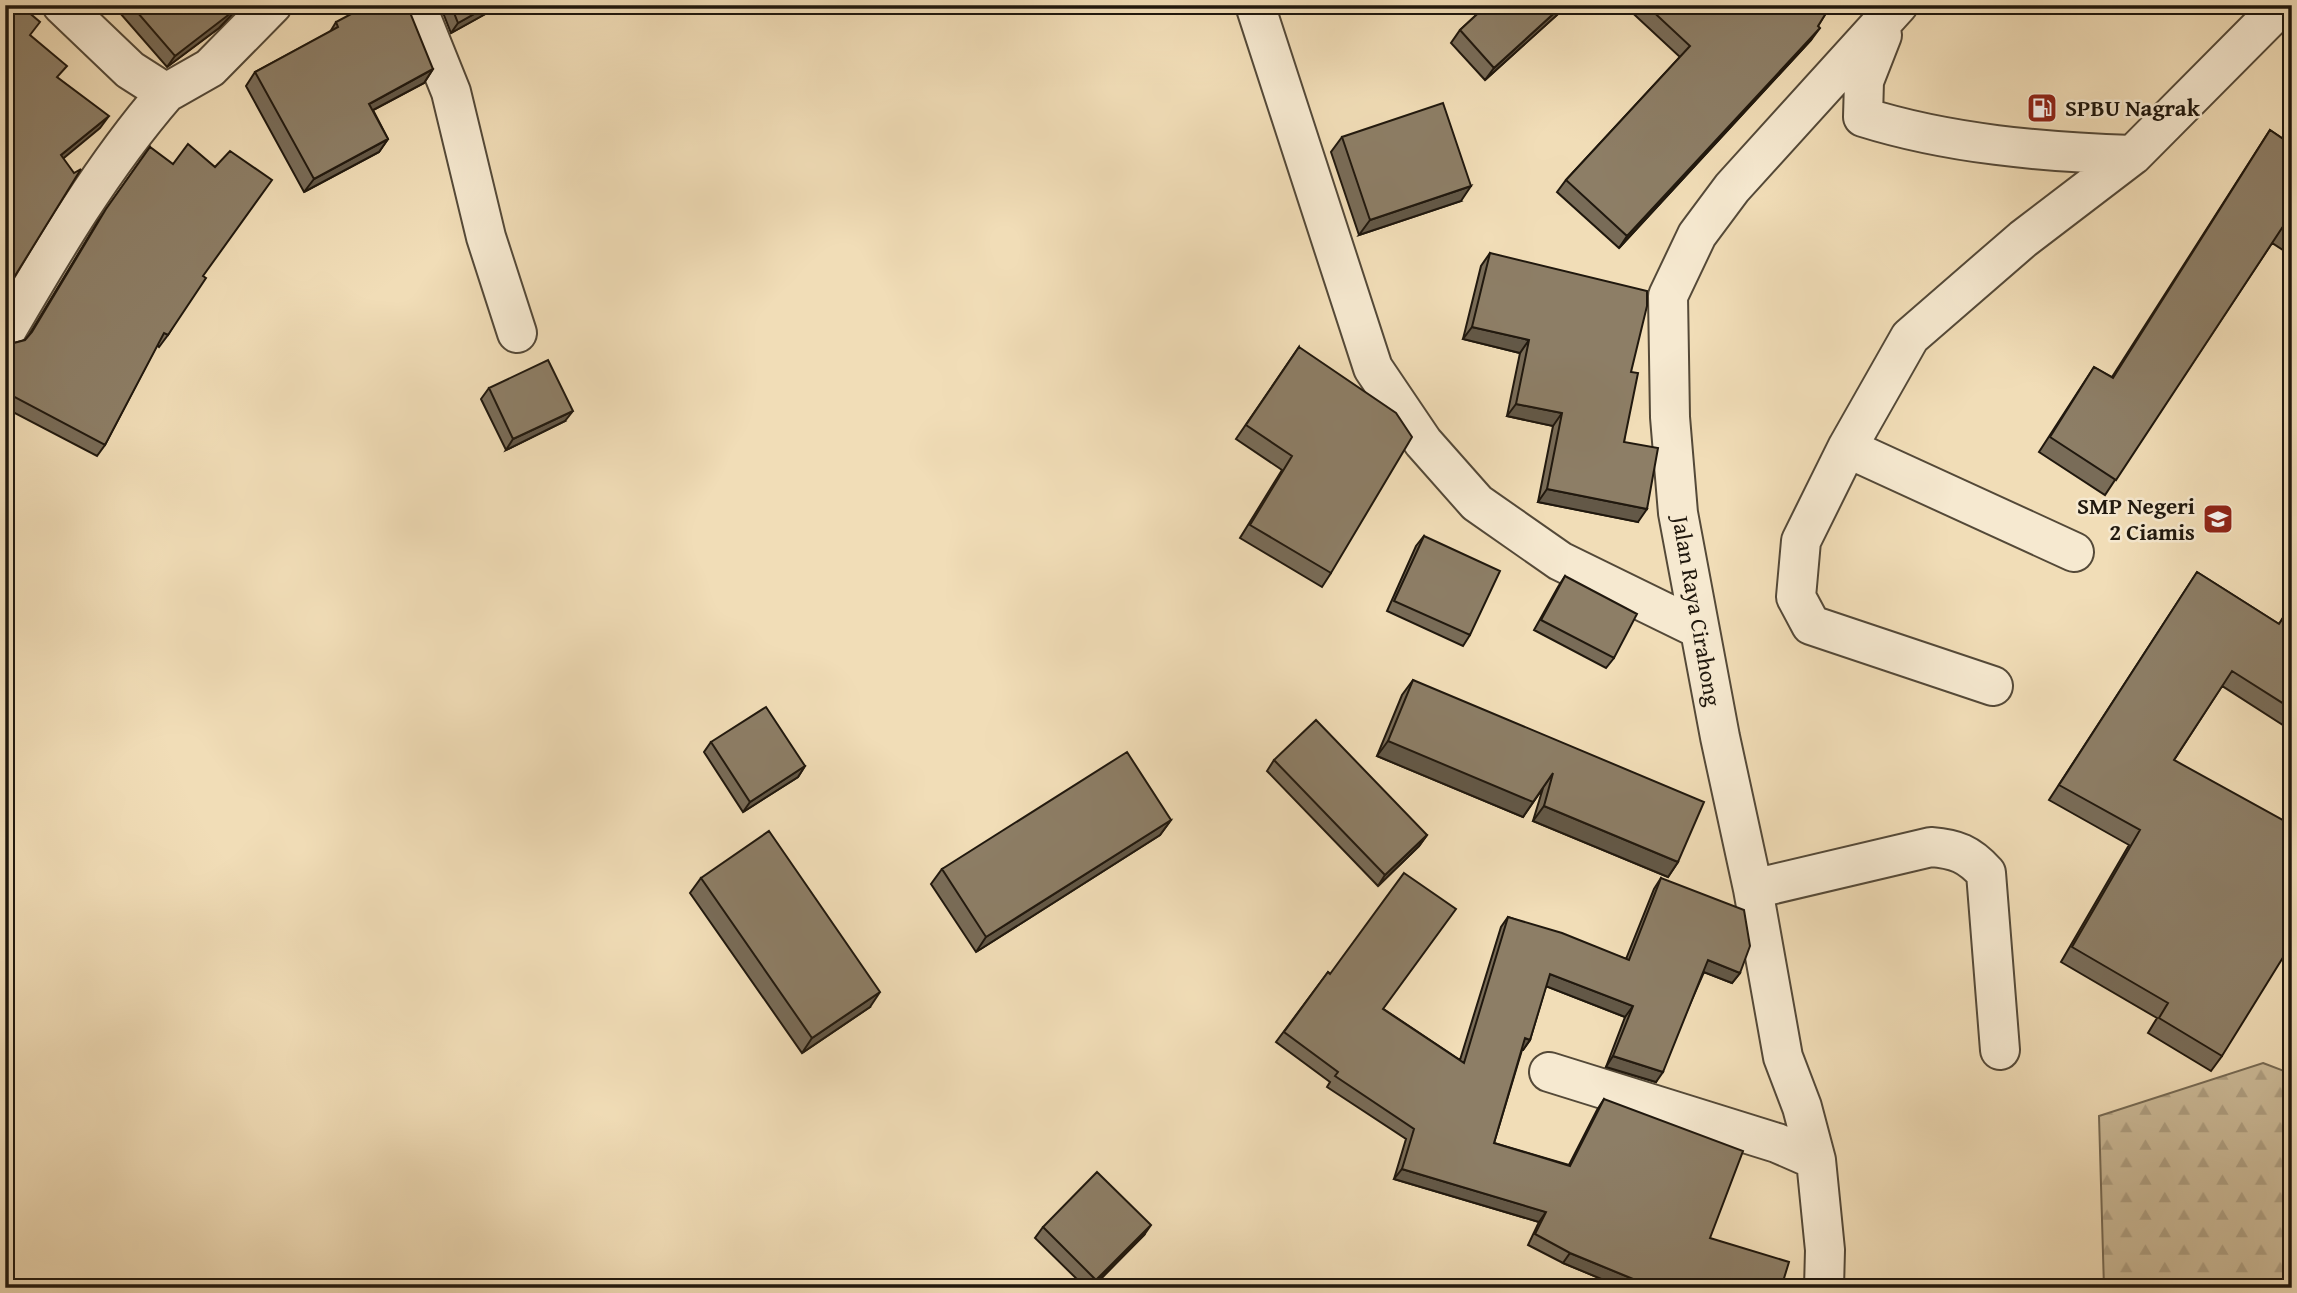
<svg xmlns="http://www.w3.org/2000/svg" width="2297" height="1293" font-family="'Gentium Book Plus',serif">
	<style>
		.forest { fill: url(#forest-firs); stroke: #766a54; stroke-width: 2 }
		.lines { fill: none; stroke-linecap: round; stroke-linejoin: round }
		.minor-casing { stroke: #544938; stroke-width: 42 }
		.minor { stroke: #f6e9d0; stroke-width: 38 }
		.wall { fill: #796c58; stroke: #20180e; stroke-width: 2 }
		.shaded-wall { fill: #635847; stroke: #20180e; stroke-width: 2 }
		.building { fill: #8d7e66; stroke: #20180e; stroke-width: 2 }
		.labels { text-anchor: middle; stroke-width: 5; stroke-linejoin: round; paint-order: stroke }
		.poi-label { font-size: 23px; font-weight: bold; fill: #20180e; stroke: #f6e9d0; text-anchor: start }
		.street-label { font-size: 23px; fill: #20180e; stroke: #f6e9d0 }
	</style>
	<defs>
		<pattern id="forest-firs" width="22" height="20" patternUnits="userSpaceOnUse" patternTransform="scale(1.75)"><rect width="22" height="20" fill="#cdbc9a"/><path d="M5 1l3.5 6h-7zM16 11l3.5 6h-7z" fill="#b0a184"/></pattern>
	</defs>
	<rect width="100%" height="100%" fill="#f1ddb7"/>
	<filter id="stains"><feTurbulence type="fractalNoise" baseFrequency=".00286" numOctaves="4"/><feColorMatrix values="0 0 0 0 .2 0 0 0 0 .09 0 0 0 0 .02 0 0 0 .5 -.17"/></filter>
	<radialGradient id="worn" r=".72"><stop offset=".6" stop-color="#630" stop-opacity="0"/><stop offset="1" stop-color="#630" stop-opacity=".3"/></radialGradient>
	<path class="forest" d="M 2263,1063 L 2292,1074 L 2292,1288 L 2104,1288 L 2099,1116 Z"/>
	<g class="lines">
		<g class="minor-casing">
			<path id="minor" d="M 62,5 L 130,70 L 166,93 L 210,68 L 272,5
				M 416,5 L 451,92 L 486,237 L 517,333
				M 1255,5 L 1373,368 L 1423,442 L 1477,503 L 1560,561 L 1699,629
				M 1882,35 L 1864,81 L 1863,117 C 1949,144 2043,152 2133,155
				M 5,333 C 54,249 102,167 166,93
				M 1847,448 L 2074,552
				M 1993,686 L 1811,625 L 1796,597 L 1801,541 L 1847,448 L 1910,337 L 2023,239 L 2133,155 L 2282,5
				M 1753,889 L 1931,847 C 1956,849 1969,854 1986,873 L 2000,1050
				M 1549,1072 L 1777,1143 L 1816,1160
				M 1824,1288 L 1825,1250 L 1816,1160 L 1802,1107 L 1783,1057 L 1753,889 L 1720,737 L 1678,513 L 1670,417 L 1668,296 L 1697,235 L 1732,188 L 1898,5"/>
		</g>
		<use href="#minor" class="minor"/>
	</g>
	<path class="wall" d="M 113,5 L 241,5 L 219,28 L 167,67 Z
		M 440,5 L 498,5 L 496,8 L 451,33 Z
		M 1487,5 L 1568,5 L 1485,80 L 1451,43 L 1460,30 Z
		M 1624,5 L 1831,5 L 1818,26 L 1811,40 L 1619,248 L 1557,192 L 1566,180 L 1680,57 Z
		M 336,22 L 433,69 L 424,83 L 373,110 L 388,139 L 379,152 L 304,192 L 246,86 L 255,72 L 330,32 Z
		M 2270,130 L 2292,145 L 2292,256 L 2272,243 L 2105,495 L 2039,452 L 2094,367 L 2112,377 Z
		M 1342,137 L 1461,201 L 1359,235 L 1331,152 Z
		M 150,147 L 203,276 L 168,335 L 159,347 L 157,345 L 105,445 L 97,456 L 5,408 L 5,341 L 14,343 L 25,340 L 29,335 L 98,221 Z
		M 1490,253 L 1631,372 L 1624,442 L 1638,522 L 1538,502 L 1553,426 L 1507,416 L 1520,353 L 1463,339 L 1481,266 Z
		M 1299,347 L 1331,573 L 1322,587 L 1240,538 L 1282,470 L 1236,439 Z
		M 489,388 L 565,421 L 506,450 L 481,399 Z
		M 1424,536 L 1470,635 L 1463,646 L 1387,611 L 1416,546 Z
		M 2197,572 L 2279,624 L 2292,603 L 2292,731 L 2222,686 L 2174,760 L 2222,1056 L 2211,1071 L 2148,1033 L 2157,1018 L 2061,962 L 2129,845 L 2049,800 Z
		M 1565,576 L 1614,658 L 1606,668 L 1534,630 L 1558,587 Z
		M 1413,680 L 1678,862 L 1668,877 L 1533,821 L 1543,788 L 1523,817 L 1377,756 L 1402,695 Z
		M 711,742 L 805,766 L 798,777 L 743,812 L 704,752 Z
		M 1274,760 L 1427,835 L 1419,846 L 1378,886 L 1267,771 Z
		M 1171,820 L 1160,835 L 976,952 L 931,884 L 942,869 Z
		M 701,878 L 870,1007 L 802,1053 L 690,893 Z
		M 1661,878 L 1740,973 L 1732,983 L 1704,972 L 1656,1082 L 1606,1067 L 1625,1017 L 1546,986 L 1530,1040 L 1523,1050 L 1522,1050 L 1494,1143 L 1569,1165 L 1597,1110 L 1604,1099 L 1710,1238 L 1781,1288 L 1623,1288 L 1563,1263 L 1528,1245 L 1539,1222 L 1394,1179 L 1406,1139 L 1327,1087 L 1330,1082 L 1276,1042 L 1328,972 L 1460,1060 L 1501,927 L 1508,917 L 1626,959 L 1654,889 Z
		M 1043,1227 L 1144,1235 L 1092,1288 L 1086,1288 L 1035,1238 Z"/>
	<path class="shaded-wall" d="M 238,5 L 241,5 L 219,28 L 167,67 L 175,56 Z
		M 490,5 L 498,5 L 496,8 L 451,33 L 458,23 Z
		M 1563,5 L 1568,5 L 1485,80 L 1494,68 Z
		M 1820,28 L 1811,40 L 1619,248 L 1627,236 Z
		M 433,69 L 424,83 L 360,117 L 369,104 Z
		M 109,116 L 100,128 L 53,167 L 61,155 Z
		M 388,139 L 379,152 L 304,192 L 314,179 Z
		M 1471,186 L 1461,201 L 1359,235 L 1370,220 Z
		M 1472,327 L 1529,340 L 1520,353 L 1463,339 Z
		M 1516,404 L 1562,413 L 1553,426 L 1507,416 Z
		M 573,411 L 565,421 L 506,450 L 513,439 Z
		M 1547,489 L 1647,509 L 1638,522 L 1538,502 Z
		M 1388,741 L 1553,773 L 1523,817 L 1377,756 Z
		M 805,766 L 798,777 L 743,812 L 750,802 Z
		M 1544,806 L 1678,862 L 1668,877 L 1533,821 Z
		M 1171,820 L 1160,835 L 976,952 L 986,937 Z
		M 1427,835 L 1419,846 L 1378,886 L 1385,875 Z
		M 1708,960 L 1740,973 L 1732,983 L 1701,971 Z
		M 1550,974 L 1633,1006 L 1625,1017 L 1543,985 Z
		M 880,992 L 870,1007 L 802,1053 L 812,1038 Z
		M 1525,1038 L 1530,1040 L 1523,1050 L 1518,1049 Z
		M 1613,1056 L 1663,1072 L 1656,1082 L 1606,1067 Z
		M 1402,1169 L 1546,1212 L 1539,1222 L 1394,1179 Z
		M 1151,1225 L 1144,1235 L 1091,1288 L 1096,1280 Z
		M 1570,1253 L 1655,1288 L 1623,1288 L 1563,1263 Z"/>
	<path class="building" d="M 5,5 L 20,5 L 40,22 L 30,35 L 67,66 L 57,77 L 109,116 L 61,155 L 74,173 L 81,169 L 5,292 Z
		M 131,5 L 238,5 L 227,16 L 175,56 Z
		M 368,5 L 407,5 L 433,69 L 369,104 L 388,139 L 314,179 L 255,72 L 338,27 L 336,22 Z
		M 451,5 L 490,5 L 458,23 Z
		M 1487,5 L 1563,5 L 1494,68 L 1460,30 Z
		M 1646,5 L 1831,5 L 1818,26 L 1820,28 L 1627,236 L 1566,180 L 1690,46 Z
		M 1443,103 L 1471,186 L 1370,220 L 1342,137 Z
		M 2270,130 L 2292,145 L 2292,235 L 2282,228 L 2116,480 L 2050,437 L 2094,367 L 2113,378 Z
		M 188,144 L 215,167 L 230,151 L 272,180 L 203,276 L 206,278 L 168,335 L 164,333 L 105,445 L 5,392 L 5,341 L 14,343 L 25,340 L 32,332 L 106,209 L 150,147 L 173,164 Z
		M 1490,253 L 1647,291 L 1647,306 L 1631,372 L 1638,373 L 1624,442 L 1658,448 L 1647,509 L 1547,489 L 1562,413 L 1516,404 L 1529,340 L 1472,327 Z
		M 1299,347 L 1396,413 L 1412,437 L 1331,573 L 1250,525 L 1292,456 L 1246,425 Z
		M 548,360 L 573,411 L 513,439 L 489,388 Z
		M 1424,536 L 1500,571 L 1470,635 L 1394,601 Z
		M 2197,572 L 2279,624 L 2292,605 L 2292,709 L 2232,671 L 2174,760 L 2292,825 L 2292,943 L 2222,1056 L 2159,1018 L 2168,1003 L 2072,947 L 2140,830 L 2059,785 Z
		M 1565,576 L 1637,614 L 1614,658 L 1541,620 Z
		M 1413,680 L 1704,802 L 1678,862 L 1544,806 L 1553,773 L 1533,802 L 1388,741 Z
		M 766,707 L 805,766 L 750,802 L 711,742 Z
		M 1316,720 L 1427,835 L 1385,875 L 1274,760 Z
		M 1127,752 L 1171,820 L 986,937 L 942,869 Z
		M 769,831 L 880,992 L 812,1038 L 701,878 Z
		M 1404,873 L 1456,909 L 1383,1009 L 1464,1063 L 1508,917 L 1562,933 L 1629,960 L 1661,878 L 1744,910 L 1750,946 L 1740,973 L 1708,960 L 1663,1072 L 1613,1056 L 1633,1006 L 1550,974 L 1530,1040 L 1525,1038 L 1494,1143 L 1570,1166 L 1604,1099 L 1743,1151 L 1710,1238 L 1789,1262 L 1781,1288 L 1698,1288 L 1691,1285 L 1690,1288 L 1655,1288 L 1570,1253 L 1535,1234 L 1546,1212 L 1402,1169 L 1414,1129 L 1335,1076 L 1338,1072 L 1284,1032 L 1328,972 L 1330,974 Z
		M 1097,1172 L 1151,1225 L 1096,1280 L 1043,1227 Z"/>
	<defs>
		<g id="fuel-square" transform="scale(1.575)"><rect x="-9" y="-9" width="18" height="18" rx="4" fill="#8f2418" stroke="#f6e9d0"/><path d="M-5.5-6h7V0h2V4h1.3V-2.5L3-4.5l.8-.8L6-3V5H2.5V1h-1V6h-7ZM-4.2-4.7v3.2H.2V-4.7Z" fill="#fff"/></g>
		<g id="school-square" transform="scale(1.575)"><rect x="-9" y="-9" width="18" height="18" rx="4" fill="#8f2418" stroke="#f6e9d0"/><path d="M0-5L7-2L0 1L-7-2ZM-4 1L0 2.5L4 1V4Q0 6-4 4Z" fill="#fff"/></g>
	</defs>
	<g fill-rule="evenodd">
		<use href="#fuel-square" x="2042" y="108"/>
		<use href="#school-square" x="2218" y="519"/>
	</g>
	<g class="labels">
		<g class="poi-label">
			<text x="2065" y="116">SPBU Nagrak</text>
			<text x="2195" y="514" text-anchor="end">SMP Negeri<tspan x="2195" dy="26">2 Ciamis</tspan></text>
		</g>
		<g class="street-label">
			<text transform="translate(1697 611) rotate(80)" y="8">Jalan Raya Cirahong</text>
		</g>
	</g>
	<rect width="2297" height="1293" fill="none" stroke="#f1ddb7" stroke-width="28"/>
	<rect x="7" y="7" width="2283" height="1279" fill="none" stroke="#20180e" stroke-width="3.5"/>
	<rect x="14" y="14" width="2269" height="1265" fill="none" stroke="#20180e" stroke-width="2"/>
	<rect width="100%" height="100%" filter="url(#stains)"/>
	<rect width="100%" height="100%" fill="url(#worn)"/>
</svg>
